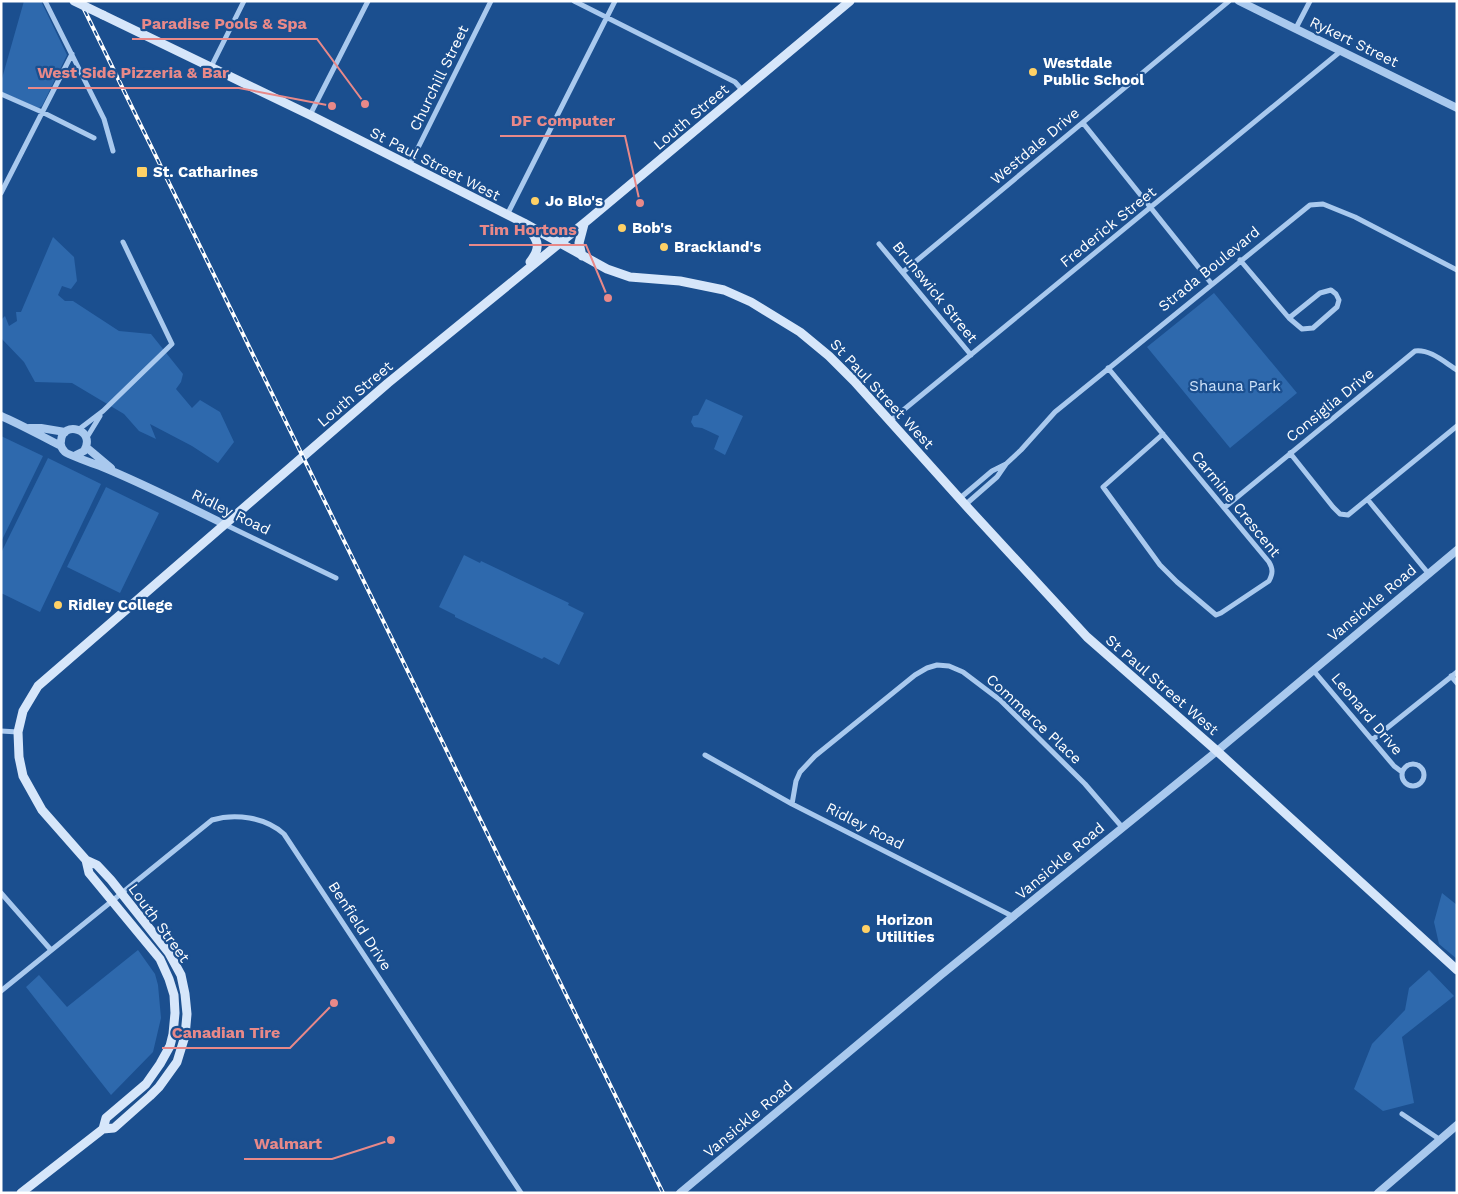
<svg xmlns="http://www.w3.org/2000/svg" width="1458" height="1194" font-family="'Work Sans',sans-serif">
	<style>
		.green { fill: #2e69ad }
		.lines { fill: none; stroke-linecap: round; stroke-linejoin: round }
		.minor { stroke: #a9c9ee; stroke-width: 5 }
		.tertiary { stroke: #a9c9ee; stroke-width: 8 }
		.secondary { stroke: #d6e6fa; stroke-width: 9 }
		.rail-casing { stroke: #fff; stroke-width: 4 }
		.rail { stroke: #1b4f8f; stroke-width: 2; stroke-dasharray: 5.5; stroke-linecap: butt }
		.secondary-bridge { stroke: #d6e6fa; stroke-width: 9 }
		.poi-dot { fill: #ffd166; stroke: #1b4f8f; stroke-width: 2 }
		.labels { text-anchor: middle; stroke-width: 4.5; stroke-linejoin: round; paint-order: stroke }
		.street-label { font-size: 15px; fill: #fff; stroke: #1b4f8f }
		.poi-label { font-size: 15px; font-weight: bold; fill: #fff; stroke: #1b4f8f; text-anchor: start }
		.park-label { font-size: 15px; fill: #cfe3fa; stroke: #1b4f8f }
		.leader { fill: none; stroke: #e88989; stroke-width: 2 }
		.callout-dot { fill: #e88989; stroke: #1b4f8f; stroke-width: 2 }
		.callout-label { font-size: 16px; text-anchor: middle; font-weight: bold; fill: #e88989; stroke: #1b4f8f; stroke-width: 4.5; stroke-linejoin: round; paint-order: stroke }
	</style>
	<rect width="100%" height="100%" fill="#1b4f8f"/>
	<path class="green" d="M 24,1 L 41,1 L 67,55 L 42,106 L 39,108 L 1,92 L 1,82 Z
		M 53,237 L 74,257 L 77,281 L 71,289 L 62,286 L 58,295 L 65,301 L 73,301 L 119,331 L 151,334 L 183,374 L 181,382 L 176,389 L 192,408 L 200,400 L 220,412 L 234,442 L 218,463 L 192,446 L 150,424 L 156,439 L 139,431 L 124,414 L 72,383 L 35,382 L 24,362 L 1,338 L 1,320 L 5,316 L 9,326 L 17,321 L 16,312 L 21,312 Z
		M 1214,293 L 1297,393 L 1230,448 L 1147,347 Z
		M 706,399 L 743,416 L 725,455 L 714,449 L 719,436 L 702,428 L 694,427 L 691,422 L 693,416 L 698,415 Z
		M 1,436 L 43,456 L 1,542 Z
		M 48,458 L 101,484 L 40,612 L 1,593 L 1,553 Z
		M 106,487 L 159,513 L 120,593 L 67,567 Z
		M 464,555 L 480,563 L 481,561 L 569,603 L 568,605 L 584,613 L 559,665 L 544,657 L 542,659 L 455,617 L 455,615 L 439,607 Z
		M 1442,893 L 1457,905 L 1457,959 L 1439,944 L 1434,922 Z
		M 138,950 L 155,974 L 158,985 L 161,1018 L 153,1052 L 111,1095 L 26,987 L 39,975 L 67,1007 Z
		M 1429,970 L 1454,996 L 1402,1037 L 1414,1103 L 1383,1111 L 1354,1089 L 1372,1044 L 1405,1010 L 1409,988 Z"/>
	<g class="lines">
		<path class="minor" d="M 45,1 L 104,119 L 113,151
			M 574,1 L 735,82 L 743,91
			M 1296,28 L 1310,1
			M 211,67 L 244,1
			M 1,94 L 42,112 L 94,138
			M 310,115 L 368,1
			M 1083,123 L 1211,283
			M 409,166 L 491,1
			M 1,193 L 72,54
			M 507,215 L 615,1
			M 879,244 L 971,355
			M 1240,260 L 1289,318 L 1302,329 L 1313,328 L 1337,307 L 1339,300 L 1336,294 L 1331,290 L 1320,293 L 1289,318
			M 903,272 L 1229,1
			M 1108,368 L 1269,562 C 1273,569 1273,573 1269,581 L 1221,613 L 1216,615 L 1177,582 L 1160,565 L 1103,487 L 1163,434
			M 890,421 L 1341,51
			M 78,430 L 103,411 L 172,344 L 123,242
			M 86,439 L 100,416
			M 1290,453 L 1333,507 L 1340,514 L 1348,515 L 1457,426
			M 959,499 L 992,471 L 1006,464
			M 1368,500 L 1428,573
			M 965,505 L 997,477 L 1006,464 L 1021,450 L 1055,412 L 1310,205 L 1323,204 L 1355,217 L 1457,270
			M 1224,508 L 1415,351 C 1430,349 1444,362 1457,370
			M 224,524 L 336,578
			M 1313,670 L 1394,766 L 1402,772
			M 1451,676 L 1457,683
			M 1,731 L 18,732
			M 1372,740 L 1457,672
			M 705,755 L 792,804 L 1014,917
			M1402 775a11 11 0 1 1 22 0a11 11 0 1 1-22 0Z
			M 792,804 L 796,781 L 800,772 L 815,756 L 915,675 L 927,668 L 937,665 L 949,666 L 963,672 L 1000,700 L 1085,784 L 1122,827
			M 1,893 L 51,950
			M 1,991 L 212,820 C 235,813 265,817 284,834 L 521,1193
			M 1402,1114 L 1439,1139"/>
		<path class="tertiary" d="M 1239,1 L 1457,108
			M 1,416 C 22,425 41,436 61,446
			M 29,428 L 41,428 L 65,432
			M 86,447 L 111,468
			M 76,455 L 84,451 C 97,429 62,420 61,441 C 60,445 62,449 65,452 C 67,454 94,464 100,466 C 142,483 183,504 224,524
			M 680,1193 L 941,975 L 1217,751 L 1457,550
			M 1378,1193 L 1457,1125"/>
		<path class="secondary" d="M 103,15 L 310,115 L 524,223 L 607,269 L 630,277 L 680,281 L 724,290 L 751,302 L 800,332 L 829,356 L 854,381 L 969,509 L 1087,637 L 1217,751 L 1457,970
			M 528,228 C 540,242 540,249 530,262
			M 582,256 L 579,243 L 584,224
			M 86,860 L 89,873 L 160,959 L 169,979 L 174,995 L 175,1013 L 173,1034 L 170,1046 L 160,1064 L 146,1084 L 106,1118 L 103,1129
			M 21,1193 L 103,1129 L 114,1128 L 150,1096 L 159,1087 L 177,1062 L 185,1036 L 187,1014 L 185,994 L 181,975 L 169,953 L 111,880 L 97,865 L 86,860 L 42,810 L 23,776 L 19,757 L 18,732 L 23,711 L 38,686 L 388,383 L 588,220 L 850,1"/>
		<g class="rail-casing">
			<path id="rail" d="M 80,1 L 663,1193"/>
		</g>
		<use href="#rail" class="rail"/>
		<path class="secondary-bridge" d="M 74,1 L 103,15"/>
	</g>
	<g class="poi-dot">
		<circle cx="1033" cy="72" r="5"/>
		<rect x="136" y="166" width="12" height="12" rx="2.5"/>
		<circle cx="535" cy="201" r="5"/>
		<circle cx="622" cy="228" r="5"/>
		<circle cx="664" cy="247" r="5"/>
		<circle cx="58" cy="605" r="5"/>
		<circle cx="866" cy="929" r="5"/>
	</g>
	<g class="labels">
		<g class="street-label">
			<text transform="translate(1354 42) rotate(26)" y="5">Rykert Street</text>
			<text transform="translate(439 78) rotate(-64)" y="5">Churchill Street</text>
			<text transform="translate(691 117) rotate(-40)" y="5">Louth Street</text>
			<text transform="translate(1035 146) rotate(-40)" y="5">Westdale Drive</text>
			<text transform="translate(435 164) rotate(27)" y="5">St Paul Street West</text>
			<text transform="translate(1108 227) rotate(-39)" y="5">Frederick Street</text>
			<text transform="translate(1209 269) rotate(-39)" y="5">Strada Boulevard</text>
			<text transform="translate(935 292) rotate(51)" y="5">Brunswick Street</text>
			<text transform="translate(355 394) rotate(-40)" y="5">Louth Street</text>
			<text transform="translate(882 394) rotate(47)" y="5">St Paul Street West</text>
			<text transform="translate(1330 405) rotate(-39)" y="5">Consiglia Drive</text>
			<text transform="translate(1236 504) rotate(51)" y="5">Carmine Crescent</text>
			<text transform="translate(231 512) rotate(26)" y="5">Ridley Road</text>
			<text transform="translate(1372 603) rotate(-40)" y="5">Vansickle Road</text>
			<text transform="translate(1162 685) rotate(41)" y="5">St Paul Street West</text>
			<text transform="translate(1367 714) rotate(50)" y="5">Leonard Drive</text>
			<text transform="translate(1034 719) rotate(43)" y="5">Commerce Place</text>
			<text transform="translate(865 826) rotate(27)" y="5">Ridley Road</text>
			<text transform="translate(1060 861) rotate(-40)" y="5">Vansickle Road</text>
			<text transform="translate(159 923) rotate(54)" y="5">Louth Street</text>
			<text transform="translate(360 926) rotate(57)" y="5">Benfield Drive</text>
			<text transform="translate(748 1119) rotate(-40)" y="5">Vansickle Road</text>
		</g>
		<g class="poi-label">
			<text x="1043" y="68">Westdale<tspan x="1043" dy="17">Public School</tspan></text>
			<text x="153" y="177">St. Catharines</text>
			<text x="545" y="206">Jo Blo's</text>
			<text x="632" y="233">Bob's</text>
			<text x="674" y="252">Brackland's</text>
			<text x="68" y="610">Ridley College</text>
			<text x="876" y="925">Horizon<tspan x="876" dy="17">Utilities</tspan></text>
		</g>
		<g class="park-label">
			<text x="1235" y="391">Shauna Park</text>
		</g>
	</g>
	<path class="leader" d="M365 104L317 39H132M332 106L239 88H28M640 203L625 136H500M608 298L586 245H469M334 1003L290 1048H162M391 1140L332 1159H244"/>
	<g class="callout-dot">
		<circle cx="365" cy="104" r="5"/>
		<circle cx="332" cy="106" r="5"/>
		<circle cx="640" cy="203" r="5"/>
		<circle cx="608" cy="298" r="5"/>
		<circle cx="334" cy="1003" r="5"/>
		<circle cx="391" cy="1140" r="5"/>
	</g>
	<g class="callout-label">
		<text x="224" y="29">Paradise Pools &amp; Spa</text>
		<text x="133" y="78">West Side Pizzeria &amp; Bar</text>
		<text x="563" y="126">DF Computer</text>
		<text x="528" y="235">Tim Hortons</text>
		<text x="226" y="1038">Canadian Tire</text>
		<text x="288" y="1149">Walmart</text>
	</g>
	<rect width="1458" height="1194" fill="none" stroke="#ffffff" stroke-width="5"/>
</svg>
